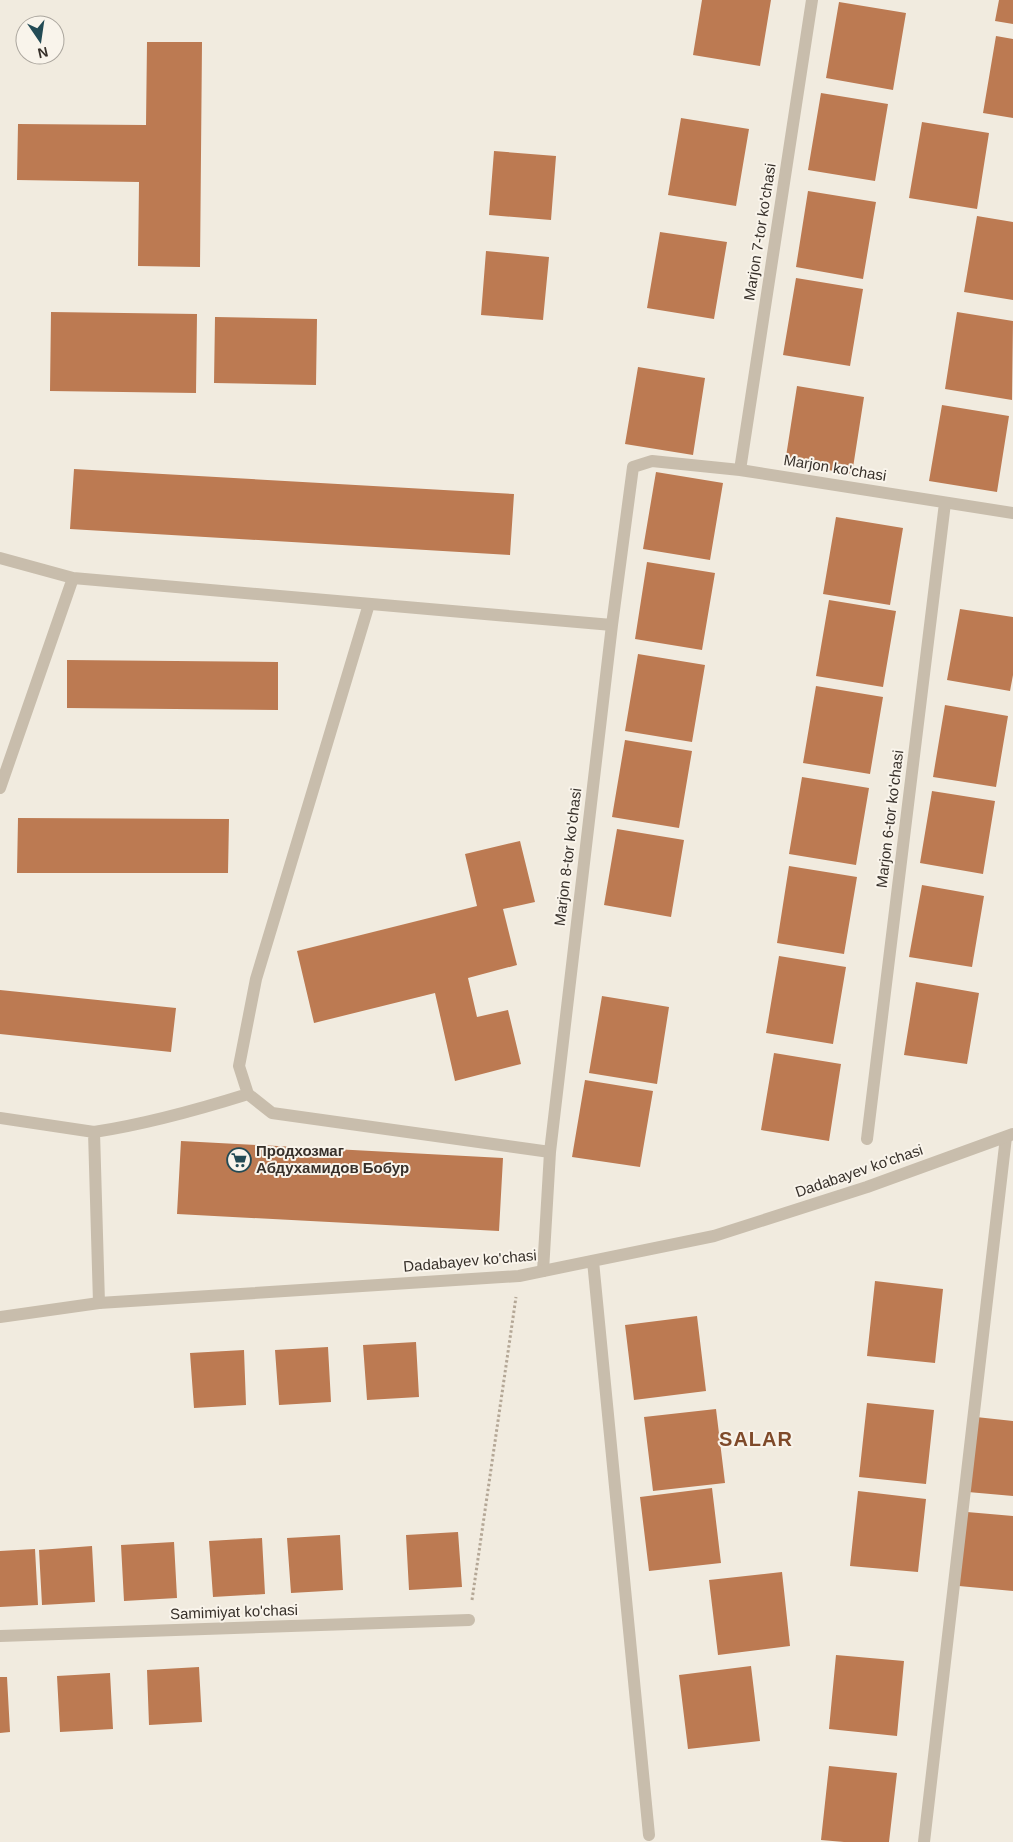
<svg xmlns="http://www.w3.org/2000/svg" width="1013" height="1842" font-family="Arial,sans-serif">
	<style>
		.building { fill: #bc7a52 }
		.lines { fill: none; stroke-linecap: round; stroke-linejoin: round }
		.path { stroke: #b4a796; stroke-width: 3; stroke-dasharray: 2.5 2.5; stroke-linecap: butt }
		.lane { stroke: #c8bdac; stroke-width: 12 }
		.street { stroke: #c8bdac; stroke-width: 12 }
		.labels { text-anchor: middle; stroke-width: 4; stroke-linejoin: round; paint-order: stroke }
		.street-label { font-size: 15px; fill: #37302a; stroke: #f9f4eb }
		.poi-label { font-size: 15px; font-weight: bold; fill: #37302a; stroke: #f9f4eb; text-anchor: start }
		.district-label { font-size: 20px; font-weight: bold; letter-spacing: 1px; fill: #7f4a2a; stroke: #f9f4eb }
	</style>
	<rect width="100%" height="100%" fill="#f1ebdf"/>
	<path class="building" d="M 702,0 L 771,0 L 760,66 L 693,55 Z
		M 999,0 L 1013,0 L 1013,24 L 995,21 Z
		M 839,2 L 906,13 L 893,90 L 826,78 Z
		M 996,36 L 1013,39 L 1013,118 L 983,113 Z
		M 147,42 L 202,42 L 200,267 L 138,266 L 139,182 L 17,180 L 18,124 L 146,125 Z
		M 821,93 L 888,104 L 875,181 L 808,170 Z
		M 681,118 L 749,129 L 736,206 L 668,195 Z
		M 922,122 L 989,133 L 977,209 L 909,198 Z
		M 494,151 L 556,156 L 551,220 L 489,215 Z
		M 808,191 L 876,202 L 863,279 L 796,267 Z
		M 977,216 L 1013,222 L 1013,300 L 964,292 Z
		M 660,232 L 727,242 L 714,319 L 647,308 Z
		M 486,251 L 549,257 L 543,320 L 481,315 Z
		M 796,278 L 863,289 L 850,366 L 783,355 Z
		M 51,312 L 197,314 L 196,393 L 50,391 Z
		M 957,312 L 1013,321 L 1012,400 L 945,389 Z
		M 215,317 L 317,319 L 316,385 L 214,383 Z
		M 638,367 L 705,378 L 693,455 L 625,444 Z
		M 797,386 L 864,397 L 852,474 L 785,463 Z
		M 942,405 L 1009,416 L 997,492 L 929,481 Z
		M 74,469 L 514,494 L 510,555 L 70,529 Z
		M 656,472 L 723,483 L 710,560 L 643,549 Z
		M 836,517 L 903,528 L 890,605 L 823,594 Z
		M 647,562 L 715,573 L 702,650 L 635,639 Z
		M 829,600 L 896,611 L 883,687 L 816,676 Z
		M 960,609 L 1013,617 L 1013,675 L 1010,691 L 947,680 Z
		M 638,654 L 705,665 L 692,742 L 625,731 Z
		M 67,660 L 278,662 L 278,710 L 67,708 Z
		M 816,686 L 883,697 L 870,774 L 803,763 Z
		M 945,705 L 1008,716 L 996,787 L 933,777 Z
		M 625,740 L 692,751 L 679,828 L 612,817 Z
		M 802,777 L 869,788 L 856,865 L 789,854 Z
		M 932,791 L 995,801 L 983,874 L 920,863 Z
		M 18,818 L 229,819 L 228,873 L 17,873 Z
		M 617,829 L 684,840 L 671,917 L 604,905 Z
		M 520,841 L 535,902 L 503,909 L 517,965 L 468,978 L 477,1017 L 508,1010 L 521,1064 L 455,1081 L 435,993 L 314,1023 L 297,951 L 477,906 L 465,854 Z
		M 789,866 L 857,877 L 844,954 L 777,943 Z
		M 922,885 L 984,896 L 972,967 L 909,957 Z
		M 779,956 L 846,967 L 833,1044 L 766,1033 Z
		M 916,982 L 979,993 L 967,1064 L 904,1055 Z
		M 0,990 L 176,1008 L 171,1052 L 0,1034 Z
		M 602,996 L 669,1007 L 657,1084 L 589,1073 Z
		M 774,1053 L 841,1064 L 829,1141 L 761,1130 Z
		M 585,1080 L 653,1091 L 640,1167 L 572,1157 Z
		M 181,1141 L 503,1158 L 499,1231 L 177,1214 Z
		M 875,1281 L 943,1289 L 935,1363 L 867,1356 Z
		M 697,1316 L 706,1391 L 634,1400 L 625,1325 Z
		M 416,1342 L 419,1397 L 367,1400 L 363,1345 Z
		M 328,1347 L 331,1402 L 279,1405 L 275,1350 Z
		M 244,1350 L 246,1405 L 194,1408 L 190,1353 Z
		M 867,1403 L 934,1410 L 926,1484 L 859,1477 Z
		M 716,1409 L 725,1483 L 653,1491 L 644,1417 Z
		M 976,1417 L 1013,1421 L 1013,1496 L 968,1492 Z
		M 712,1488 L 721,1563 L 649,1571 L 640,1497 Z
		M 858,1491 L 926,1499 L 918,1572 L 850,1566 Z
		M 967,1512 L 1013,1516 L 1013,1591 L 959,1586 Z
		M 458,1532 L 462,1587 L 409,1590 L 406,1535 Z
		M 340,1535 L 343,1590 L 291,1593 L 287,1538 Z
		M 262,1538 L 265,1594 L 213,1597 L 209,1541 Z
		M 174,1542 L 177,1598 L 124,1601 L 121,1545 Z
		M 92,1546 L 95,1602 L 42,1605 L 39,1550 Z
		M 35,1549 L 38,1605 L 0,1607 L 0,1551 Z
		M 782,1572 L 790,1646 L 718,1655 L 709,1580 Z
		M 836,1655 L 904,1661 L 897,1736 L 829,1729 Z
		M 751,1666 L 760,1741 L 688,1749 L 679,1675 Z
		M 199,1667 L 202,1722 L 149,1725 L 147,1670 Z
		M 110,1673 L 113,1729 L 60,1732 L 57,1676 Z
		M 0,1677 L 7,1677 L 10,1732 L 0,1733 Z
		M 829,1766 L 897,1773 L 889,1842 L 844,1842 L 821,1840 Z"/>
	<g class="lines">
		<path class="path" d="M 472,1600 L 516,1297"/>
		<path class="lane" d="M 740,470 L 812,0
			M 0,558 L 73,578 L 612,625
			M 369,604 L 256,979 L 239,1066 L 248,1094 L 272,1113 L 550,1152
			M 0,788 L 73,578
			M 0,1118 L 94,1132 L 99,1303
			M 94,1132 C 147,1124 197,1110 248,1094
			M 867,1139 L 945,503
			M 543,1271 L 550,1152 L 612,625 L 633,467 L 652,461 L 740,470 L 1013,513
			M 924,1842 L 1006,1137"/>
		<path class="street" d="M 593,1261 L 649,1835
			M 0,1317 L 99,1303 L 519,1276 L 714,1236 L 867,1187 L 1013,1134
			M 0,1636 L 469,1620"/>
	</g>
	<defs>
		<g id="supermarket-ring" transform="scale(1.25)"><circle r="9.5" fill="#f9f4eb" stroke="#234b55" stroke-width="1.5"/><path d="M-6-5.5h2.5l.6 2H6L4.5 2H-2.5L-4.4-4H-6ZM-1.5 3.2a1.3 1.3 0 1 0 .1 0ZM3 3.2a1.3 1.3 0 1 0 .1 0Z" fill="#234b55"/></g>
	</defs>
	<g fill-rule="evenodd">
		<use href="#supermarket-ring" x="239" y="1160"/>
	</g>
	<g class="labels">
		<g class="street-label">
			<text transform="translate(760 232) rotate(-81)" y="5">Marjon 7-tor ko'chasi</text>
			<text transform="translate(835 468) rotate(9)" y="5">Marjon ko'chasi</text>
			<text transform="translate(890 819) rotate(-83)" y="5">Marjon 6-tor ko'chasi</text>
			<text transform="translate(568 857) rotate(-83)" y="5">Marjon 8-tor ko'chasi</text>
			<text transform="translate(859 1171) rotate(-19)" y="5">Dadabayev ko'chasi</text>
			<text transform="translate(470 1261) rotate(-5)" y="5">Dadabayev ko'chasi</text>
			<text transform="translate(234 1612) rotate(-2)" y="5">Samimiyat ko'chasi</text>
		</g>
		<g class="poi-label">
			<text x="256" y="1156">Продхозмаг<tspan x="256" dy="17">Абдухамидов Бобур</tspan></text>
		</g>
		<g class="district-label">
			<text x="756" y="1446">SALAR</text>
		</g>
	</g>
	<g transform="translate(40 40) rotate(167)"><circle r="24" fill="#f9f4eb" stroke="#aba69e"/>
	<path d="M0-4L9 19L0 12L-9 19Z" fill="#234b55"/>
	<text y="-8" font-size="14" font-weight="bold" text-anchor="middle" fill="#37302a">N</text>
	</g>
</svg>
